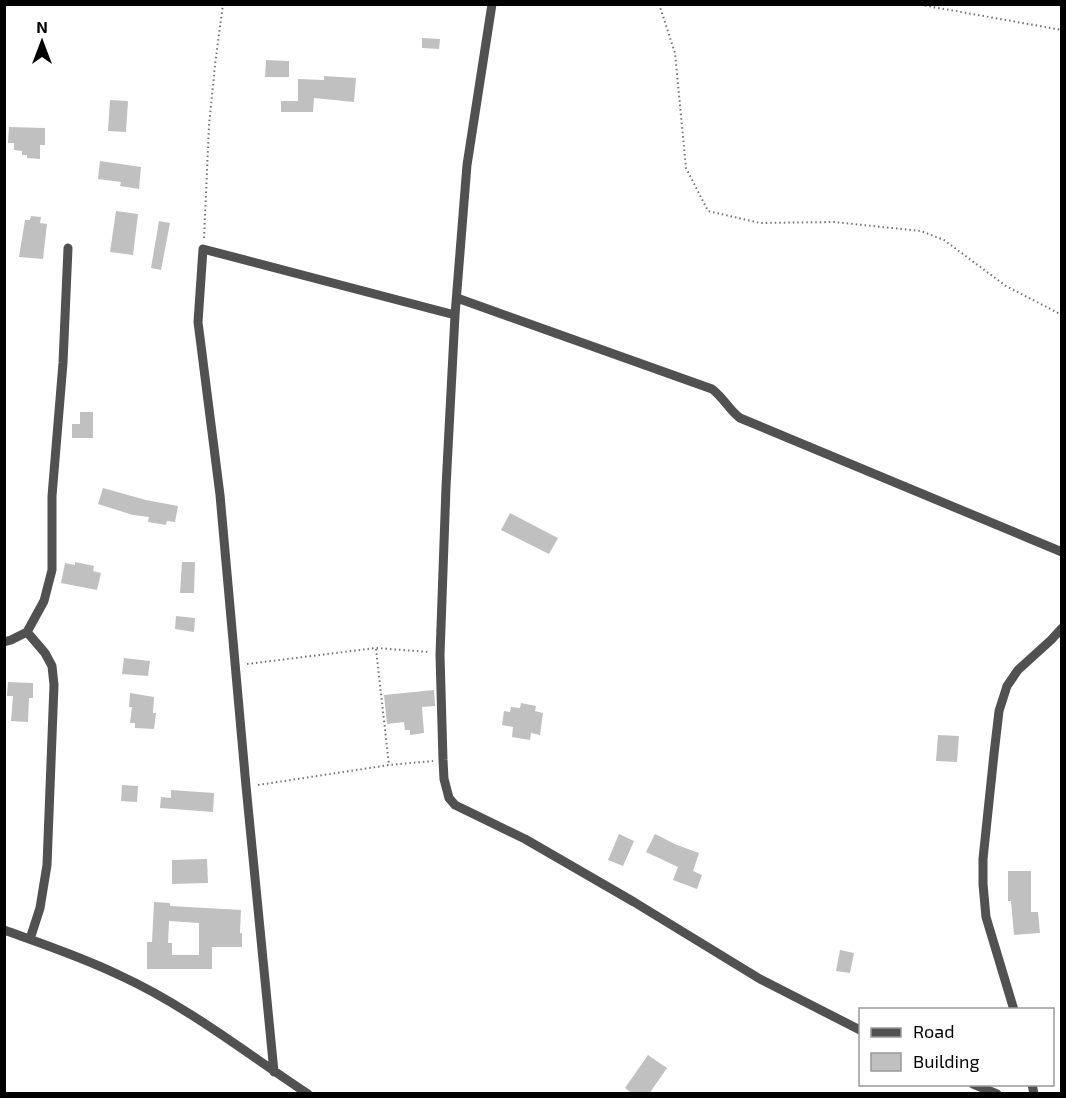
<svg xmlns="http://www.w3.org/2000/svg" width="1066" height="1098" font-family="'Exo 2',sans-serif">
	<style>
		.building { fill: #c0c0c0; fill-rule: evenodd }
		.lines { fill: none; stroke-linecap: round; stroke-linejoin: round }
		.path { stroke: #737373; stroke-width: 2; stroke-dasharray: 1.5 3; stroke-linecap: butt }
		.street { stroke: #515151; stroke-width: 9 }
	</style>
	<rect width="100%" height="100%" fill="#fff"/>
	<path class="building" d="M 422,38 L 440,39 L 439,49 L 422,48 Z
		M 266,60 L 289,61 L 289,77 L 265,77 Z
		M 324,76 L 356,78 L 354,102 L 314,98 L 313,112 L 281,112 L 281,101 L 298,101 L 298,79 L 324,80 Z
		M 110,100 L 128,101 L 126,132 L 108,131 Z
		M 9,127 L 45,128 L 45,145 L 40,145 L 40,159 L 27,158 L 27,155 L 22,155 L 22,151 L 14,150 L 14,143 L 8,143 Z
		M 100,161 L 141,167 L 139,189 L 120,186 L 121,182 L 98,179 Z
		M 116,211 L 138,214 L 133,255 L 110,252 Z
		M 31,216 L 41,217 L 40,223 L 47,224 L 43,259 L 19,257 L 25,220 L 30,220 Z
		M 159,221 L 170,223 L 161,270 L 151,268 Z
		M 80,412 L 93,412 L 93,438 L 72,438 L 72,424 L 80,424 Z
		M 103,488 L 146,500 L 178,506 L 175,522 L 167,521 L 166,525 L 148,522 L 149,517 L 133,515 L 98,504 Z
		M 510,513 L 558,538 L 549,554 L 501,530 Z
		M 75,562 L 94,566 L 93,571 L 101,573 L 97,590 L 61,583 L 65,563 L 75,565 Z
		M 182,562 L 195,562 L 194,593 L 180,593 Z
		M 176,616 L 195,618 L 194,632 L 175,629 Z
		M 124,658 L 150,661 L 148,676 L 122,674 Z
		M 8,682 L 33,683 L 33,698 L 29,698 L 28,722 L 11,721 L 13,696 L 7,696 Z
		M 434,690 L 435,706 L 422,707 L 424,733 L 410,735 L 410,730 L 405,730 L 404,722 L 387,724 L 384,695 Z
		M 130,693 L 154,697 L 153,713 L 156,713 L 154,729 L 135,728 L 135,723 L 130,723 L 132,707 L 129,707 Z
		M 521,703 L 536,706 L 535,711 L 543,713 L 540,735 L 531,733 L 530,740 L 512,737 L 513,727 L 502,725 L 504,711 L 510,712 L 511,707 L 520,708 Z
		M 938,735 L 959,736 L 957,762 L 936,761 Z
		M 122,785 L 138,786 L 137,802 L 121,801 Z
		M 171,790 L 214,793 L 213,812 L 160,808 L 161,797 L 171,798 Z
		M 619,834 L 634,841 L 623,866 L 608,860 Z
		M 655,834 L 677,845 L 699,853 L 693,871 L 702,875 L 697,889 L 673,880 L 678,867 L 646,852 Z
		M 207,859 L 208,883 L 172,884 L 172,860 Z
		M 1008,871 L 1031,871 L 1031,912 L 1038,912 L 1040,933 L 1014,935 L 1011,901 L 1008,901 Z
		M 154,902 L 170,903 L 170,906 L 241,910 L 240,933 L 242,933 L 242,947 L 212,947 L 212,969 L 147,969 L 147,942 L 152,942 ZM 169,921 L 199,923 L 199,955 L 172,955 L 172,943 L 168,943 Z
		M 840,950 L 854,953 L 850,973 L 836,971 Z
		M 648,1055 L 667,1068 L 649,1094 L 633,1094 L 625,1088 Z"/>
	<g class="lines">
		<path class="path" d="M 659,4 L 675,53 L 686,168 L 708,211 L 760,223 L 834,222 L 921,231 L 944,240 L 1006,286 L 1062,315
			M 916,4 L 1062,30
			M 204,238 L 209,126 L 215,65 L 223,4
			M 376,649 L 389,765
			M 247,664 L 376,648 L 429,652
			M 258,785 L 389,765 L 433,761"/>
		<path class="street" d="M 492,4 L 467,165 L 455,315 L 446,487 L 440,655 L 443,760 L 444,779 L 449,798 L 455,805 L 525,839 L 634,902 L 760,979 L 860,1030
			M 457,298 L 712,389 C 724,398 729,410 740,418 L 1062,552
			M 27,632 L 45,653 L 52,666 L 54,685 L 47,865 L 40,908 L 30,939
			M 4,642 L 11,640 L 27,632 L 44,601 L 52,570 L 52,496 L 63,363 L 68,248
			M 4,930 C 43,944 82,957 119,975 C 187,1006 246,1053 308,1094
			M 1014,1010 L 986,917 L 983,884 L 983,859 L 994,754 L 999,711 L 1007,686 L 1018,670 L 1051,640 L 1062,628
			M 274,1072 L 246,786 L 220,495 L 198,322 L 203,249 L 455,315
			M 973,1084 L 997,1094
			M 1032,1084 L 1034,1094"/>
	</g>
	<rect width="1066" height="1098" fill="none" stroke="#000000" stroke-width="12"/>
	<rect x="859" y="1008" width="195" height="78" fill="#ffffff" stroke="#999999" stroke-width="1.5"/>
	<rect x="871" y="1028" width="30" height="9" fill="#515151" stroke="#999999" stroke-width="1.5"/>
	<text x="913" y="1038" font-size="18" fill="#000000">Road</text>
	<rect x="871" y="1053" width="30" height="18" fill="#c0c0c0" stroke="#999999" stroke-width="1.5"/>
	<text x="913" y="1068" font-size="18" fill="#000000">Building</text>
	<g transform="translate(42 42)" stroke="#ffffff" stroke-width="4.5" paint-order="stroke">
	<path d="M0-4.5L10 22L0 15L-10 22Z" fill="#000000"/>
	<text y="-9" font-size="16" font-weight="bold" text-anchor="middle" fill="#000000">N</text>
	</g>
</svg>
